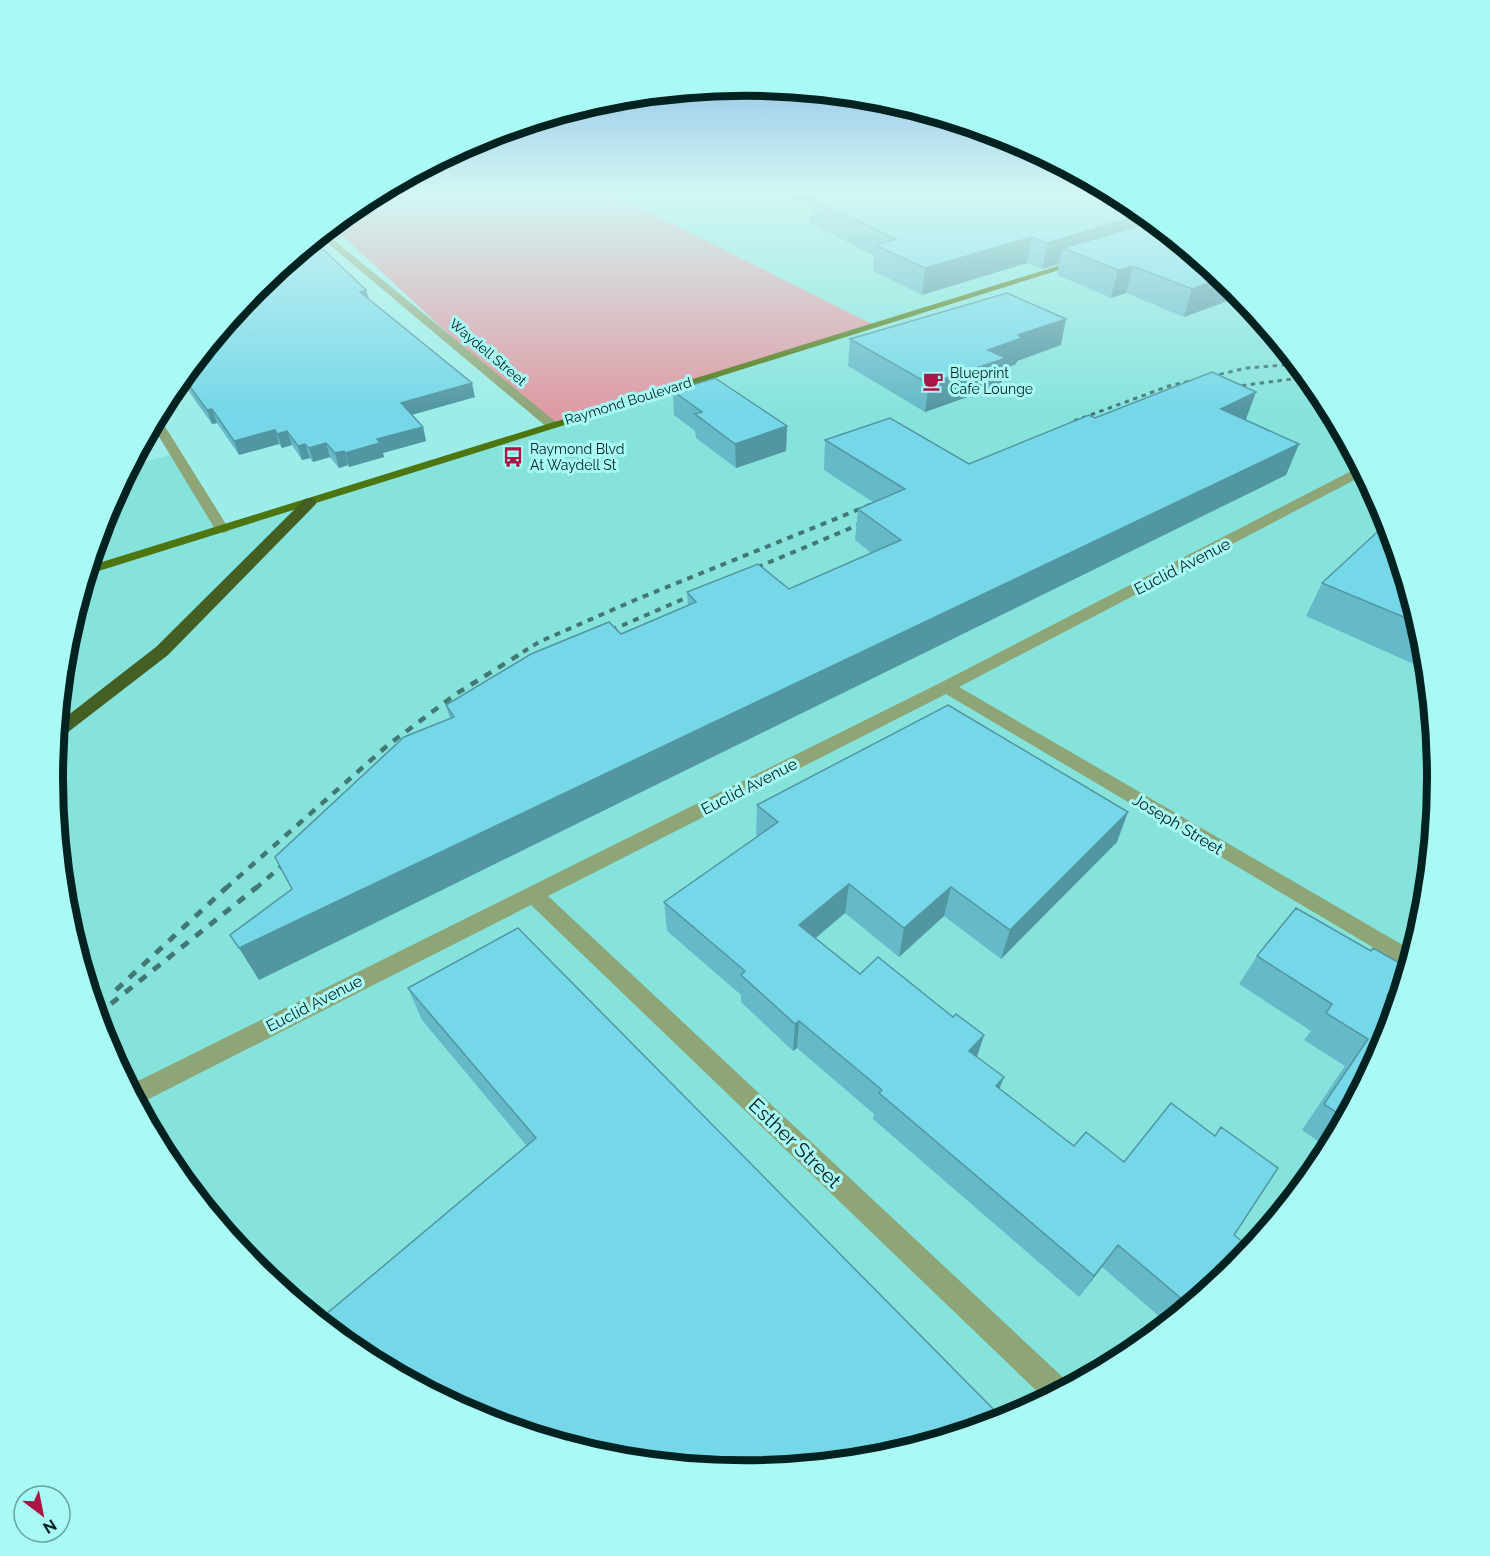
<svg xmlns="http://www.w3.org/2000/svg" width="1490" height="1556" font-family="Raleway,sans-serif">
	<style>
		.built { fill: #86e3dc }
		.green { fill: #df9ba5 }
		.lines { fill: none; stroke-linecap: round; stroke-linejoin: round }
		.minor { fill: #8ea578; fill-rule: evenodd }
		.primary { fill: #4e7610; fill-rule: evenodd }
		.motorway { fill: #445f23; fill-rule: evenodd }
		.rail-far3 { stroke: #427774; stroke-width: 3; stroke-dasharray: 4.5 4.5; stroke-linecap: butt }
		.rail-far2 { stroke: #427774; stroke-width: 4; stroke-dasharray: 6 6; stroke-linecap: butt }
		.rail-far1 { stroke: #427774; stroke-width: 4.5; stroke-dasharray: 8 8; stroke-linecap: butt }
		.rail { stroke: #427774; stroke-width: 5; stroke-dasharray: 9 9; stroke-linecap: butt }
		.wall { fill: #65b9c8 }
		.shaded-wall { fill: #5296a2 }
		.building { fill: #75d7e8; stroke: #5296a2; stroke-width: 1.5 }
		.labels { text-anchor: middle; stroke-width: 6; stroke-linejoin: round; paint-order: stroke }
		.far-street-label { font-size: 14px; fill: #002220; stroke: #a9faf4 }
		.far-poi-label { font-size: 14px; fill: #002220; stroke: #a9faf4; text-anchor: start }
		.street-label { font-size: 16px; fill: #002220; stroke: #a9faf4 }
		.near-street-label { font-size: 20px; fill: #002220; stroke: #a9faf4 }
		.rim { fill: none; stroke: #002220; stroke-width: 8 }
	</style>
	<rect width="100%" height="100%" fill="#9cede7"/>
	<path class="built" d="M 611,193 L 1112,193 L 1235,289 L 1321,394 L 1385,513 L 1424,643 L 1437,778 L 1424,913 L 1385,1043 L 1321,1163 L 1234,1268 L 1129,1354 L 1010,1418 L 880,1457 L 360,1354 L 255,1267 L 169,1162 L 105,1043 L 66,913 L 53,778 L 66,643 L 105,513 L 130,466 L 177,453 L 224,524 L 875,325 Z"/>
	<path class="green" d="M 378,193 L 611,193 L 876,326 L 546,424 L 332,226 L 361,202 Z"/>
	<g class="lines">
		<path class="minor" d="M 324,232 L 556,422 L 556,428 L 548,428 L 319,236 Z
			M 157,417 L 161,420 L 229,529 L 227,532 L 222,533 L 215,529 L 152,425 Z
			M 1357,468 L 1360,468 L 1364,475 L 959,687 L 1413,951 L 1408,968 L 946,694 L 548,896 L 1068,1382 L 1070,1386 L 1045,1399 L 531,905 L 141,1103 L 138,1104 L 128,1086 L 940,683 Z"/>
		<path class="primary" d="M 1077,260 L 1085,262 L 86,575 L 89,566 Z"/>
		<path class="motorway" d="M 310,498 L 315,499 L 317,502 L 315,505 L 168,655 L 63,736 L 56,738 L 58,723 L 156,647 L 305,499 Z"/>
		<path class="rail-far3" d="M 1224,388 L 1307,377
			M 1074,421 L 1169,386 L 1247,368 L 1297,364"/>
		<path class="rail-far2" d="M 746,572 L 870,520
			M 600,635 L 702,591
			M 523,652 L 539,642 L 635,600 L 872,504"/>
		<path class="rail-far1" d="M 225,889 L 388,745 L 456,694 L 525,651
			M 255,889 L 292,857"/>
		<path class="rail" d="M 116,990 L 227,887
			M 97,1015 L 257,887"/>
	</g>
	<path class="wall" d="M 778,193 L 1112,193 L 1235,289 L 1241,296 L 1184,317 L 1126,293 L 1111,298 L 1057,275 L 1059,264 L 1042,269 L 1027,263 L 922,295 L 873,271 L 874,256 L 810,223 L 811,208 Z
		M 256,288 L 366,290 L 369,299 L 475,397 L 411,415 L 423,427 L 426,441 L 383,453 L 384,457 L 349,467 L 348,465 L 339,468 L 330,457 L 313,462 L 310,458 L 302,460 L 292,445 L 282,448 L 279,444 L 239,455 L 217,423 L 212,424 L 180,379 Z
		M 850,339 L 1061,345 L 1017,361 L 1016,364 L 1004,369 L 1001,385 L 925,412 L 848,366 Z
		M 673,391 L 787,426 L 786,451 L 736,468 L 696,438 L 695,431 L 674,415 Z
		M 1095,418 L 1246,420 L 1299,444 L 1286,475 L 259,980 L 450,719 L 446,705 L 688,606 L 687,592 L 789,589 L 871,553 L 855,540 L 858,509 L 873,502 L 824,470 L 825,440 L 969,464 Z
		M 1388,522 L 1424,643 L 1427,670 L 1306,616 L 1322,583 Z
		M 757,805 L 1117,842 L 1001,959 L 944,916 L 899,957 L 845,913 L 815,938 L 860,974 L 953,1017 L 984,1035 L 977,1057 L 999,1088 L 1074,1146 L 1124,1162 L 1234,1235 L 1234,1268 L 1167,1323 L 1102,1267 L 1079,1297 L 873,1119 L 874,1114 L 797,1048 L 793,1051 L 741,1002 L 741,995 L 667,931 L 664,902 L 758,836 L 756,835 Z
		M 1257,956 L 1387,996 L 1385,1043 L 1328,1148 L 1302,1130 L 1345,1066 L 1304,1040 L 1311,1031 L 1239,984 Z
		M 408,988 L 1004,1420 L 527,1146 L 422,1020 Z"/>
	<path class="shaded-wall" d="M 1144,214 L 1157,225 L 1063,248 L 1059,264 L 1042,269 L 1047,243 Z
		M 1032,237 L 1027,263 L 922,295 L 925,268 Z
		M 1133,266 L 1126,293 L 1111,298 L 1118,270 Z
		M 1222,278 L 1235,289 L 1241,296 L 1184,317 L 1192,289 Z
		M 366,290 L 370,303 L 360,292 Z
		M 1066,319 L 1061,345 L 1017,361 L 1016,364 L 1004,369 L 1001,385 L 925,412 L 929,384 L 988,350 L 1018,335 Z
		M 472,383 L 475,397 L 404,417 L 401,403 Z
		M 1256,392 L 1245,422 L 1221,409 Z
		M 212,409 L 217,423 L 212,424 L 207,410 Z
		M 787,426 L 786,451 L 736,468 L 735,444 Z
		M 423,427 L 426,441 L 383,453 L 384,457 L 349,467 L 345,453 L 377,439 Z
		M 275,430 L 279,444 L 239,455 L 234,441 Z
		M 287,431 L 292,445 L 282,448 L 277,434 Z
		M 326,443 L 330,457 L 313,462 L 309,448 Z
		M 305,444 L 310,458 L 302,460 L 298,446 Z
		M 1299,444 L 1286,475 L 259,980 L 239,948 Z
		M 344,451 L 348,465 L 339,468 L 335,453 Z
		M 1128,812 L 1117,842 L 1001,959 L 1010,930 Z
		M 849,884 L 845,913 L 797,954 L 799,925 Z
		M 951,887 L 944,916 L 899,957 L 904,928 Z
		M 799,1021 L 797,1048 L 793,1051 L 795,1024 Z
		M 984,1035 L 975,1062 L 969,1051 Z
		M 1004,1077 L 994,1103 L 996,1086 Z
		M 1118,1245 L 1102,1267 L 1079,1297 L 1094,1276 Z"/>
	<path class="building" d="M 817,193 L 1112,193 L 1130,202 L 1144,214 L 1047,243 L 1032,237 L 925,268 L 875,245 L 896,239 L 811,199 L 823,196 Z
		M 1153,222 L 1222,278 L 1192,289 L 1133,266 L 1118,270 L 1063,248 Z
		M 308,245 L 325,251 L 366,290 L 360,292 L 472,383 L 401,403 L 423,427 L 377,439 L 380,443 L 345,453 L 344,451 L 335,453 L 326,443 L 309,448 L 305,444 L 298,446 L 287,431 L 277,434 L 275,430 L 234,441 L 212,409 L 207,410 L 183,377 L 256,288 Z
		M 1007,293 L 1066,319 L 1018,335 L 1022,338 L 988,350 L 1006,358 L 929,384 L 850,339 Z
		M 1212,372 L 1256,392 L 1221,409 L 1299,444 L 239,948 L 230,935 L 292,889 L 275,857 L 404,737 L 454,717 L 446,705 L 531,654 L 609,622 L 621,634 L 696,602 L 687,592 L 758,564 L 789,589 L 901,540 L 858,509 L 905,489 L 825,440 L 890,418 L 969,464 L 1089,415 L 1095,418 Z
		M 715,378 L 787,426 L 735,444 L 695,414 L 702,412 L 673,391 Z
		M 1388,522 L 1418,623 L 1322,583 Z
		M 948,705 L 1128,812 L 1010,930 L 951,887 L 904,928 L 849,884 L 799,925 L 860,974 L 878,957 L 953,1017 L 956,1014 L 984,1035 L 969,1051 L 1004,1077 L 996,1086 L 1074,1146 L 1086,1132 L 1124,1162 L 1171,1103 L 1215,1136 L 1221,1127 L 1278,1168 L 1234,1235 L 1251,1248 L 1234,1268 L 1189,1305 L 1118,1245 L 1094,1276 L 879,1093 L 882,1090 L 799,1021 L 795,1024 L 741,975 L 745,971 L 664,902 L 778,822 L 757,805 Z
		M 1296,908 L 1371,951 L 1373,948 L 1405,966 L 1387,996 L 1397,1002 L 1385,1043 L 1345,1118 L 1324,1104 L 1368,1039 L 1326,1013 L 1332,1004 L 1257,956 Z
		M 518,928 L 1004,1420 L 880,1457 L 745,1470 L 610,1457 L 480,1418 L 360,1354 L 319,1320 L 536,1138 L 408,988 Z"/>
	<linearGradient id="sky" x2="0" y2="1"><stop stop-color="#76abdf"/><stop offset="0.47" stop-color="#d2f7f4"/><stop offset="1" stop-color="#d2f7f4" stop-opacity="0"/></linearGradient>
	<rect width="1490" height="411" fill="url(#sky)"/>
	<defs>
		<g id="cafe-bare" transform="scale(1.62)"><path d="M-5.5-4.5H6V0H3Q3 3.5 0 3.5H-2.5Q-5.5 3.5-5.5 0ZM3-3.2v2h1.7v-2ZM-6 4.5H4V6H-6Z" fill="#aa1546" stroke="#a9faf4" stroke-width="2.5" paint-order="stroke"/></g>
		<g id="bus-bare" transform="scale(1.62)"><path d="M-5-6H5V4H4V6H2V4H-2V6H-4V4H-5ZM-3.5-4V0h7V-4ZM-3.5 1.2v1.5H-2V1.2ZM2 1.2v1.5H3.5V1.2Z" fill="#aa1546" stroke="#a9faf4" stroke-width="2.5" paint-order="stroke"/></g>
	</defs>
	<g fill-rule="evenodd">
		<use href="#cafe-bare" x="933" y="381"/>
		<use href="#bus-bare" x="513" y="457"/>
	</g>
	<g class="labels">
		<g class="far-street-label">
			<text transform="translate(488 352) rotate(40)" y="5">Waydell Street</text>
			<text transform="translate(628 401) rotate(-17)" y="5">Raymond Boulevard</text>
		</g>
		<g class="far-poi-label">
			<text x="950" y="378">Blueprint<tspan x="950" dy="16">Cafe Lounge</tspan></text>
			<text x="530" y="454">Raymond Blvd<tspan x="530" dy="16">At Waydell St</tspan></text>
		</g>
		<g class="street-label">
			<text transform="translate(1182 566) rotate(-27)" y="6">Euclid Avenue</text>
			<text transform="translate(749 786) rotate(-27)" y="6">Euclid Avenue</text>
			<text transform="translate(1178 824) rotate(31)" y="6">Joseph Street</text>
			<text transform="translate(314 1003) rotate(-27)" y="6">Euclid Avenue</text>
		</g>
		<g class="near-street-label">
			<text transform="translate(795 1143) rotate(44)" y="7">Esther Street</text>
		</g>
	</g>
	<path d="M0 0H1490V1556H0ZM63 778a682 682 0 1 1 1364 0a682 682 0 1 1-1364 0Z" fill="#a9faf4" fill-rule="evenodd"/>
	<path class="rim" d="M63 778a682 682 0 1 1 1364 0a682 682 0 1 1-1364 0Z"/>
	<g transform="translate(42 1514) rotate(148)"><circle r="28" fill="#a9faf4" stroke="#65a49f" stroke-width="1.5"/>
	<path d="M0-4.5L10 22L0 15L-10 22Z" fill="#aa1546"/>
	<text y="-9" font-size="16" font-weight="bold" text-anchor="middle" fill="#002220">N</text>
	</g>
</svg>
